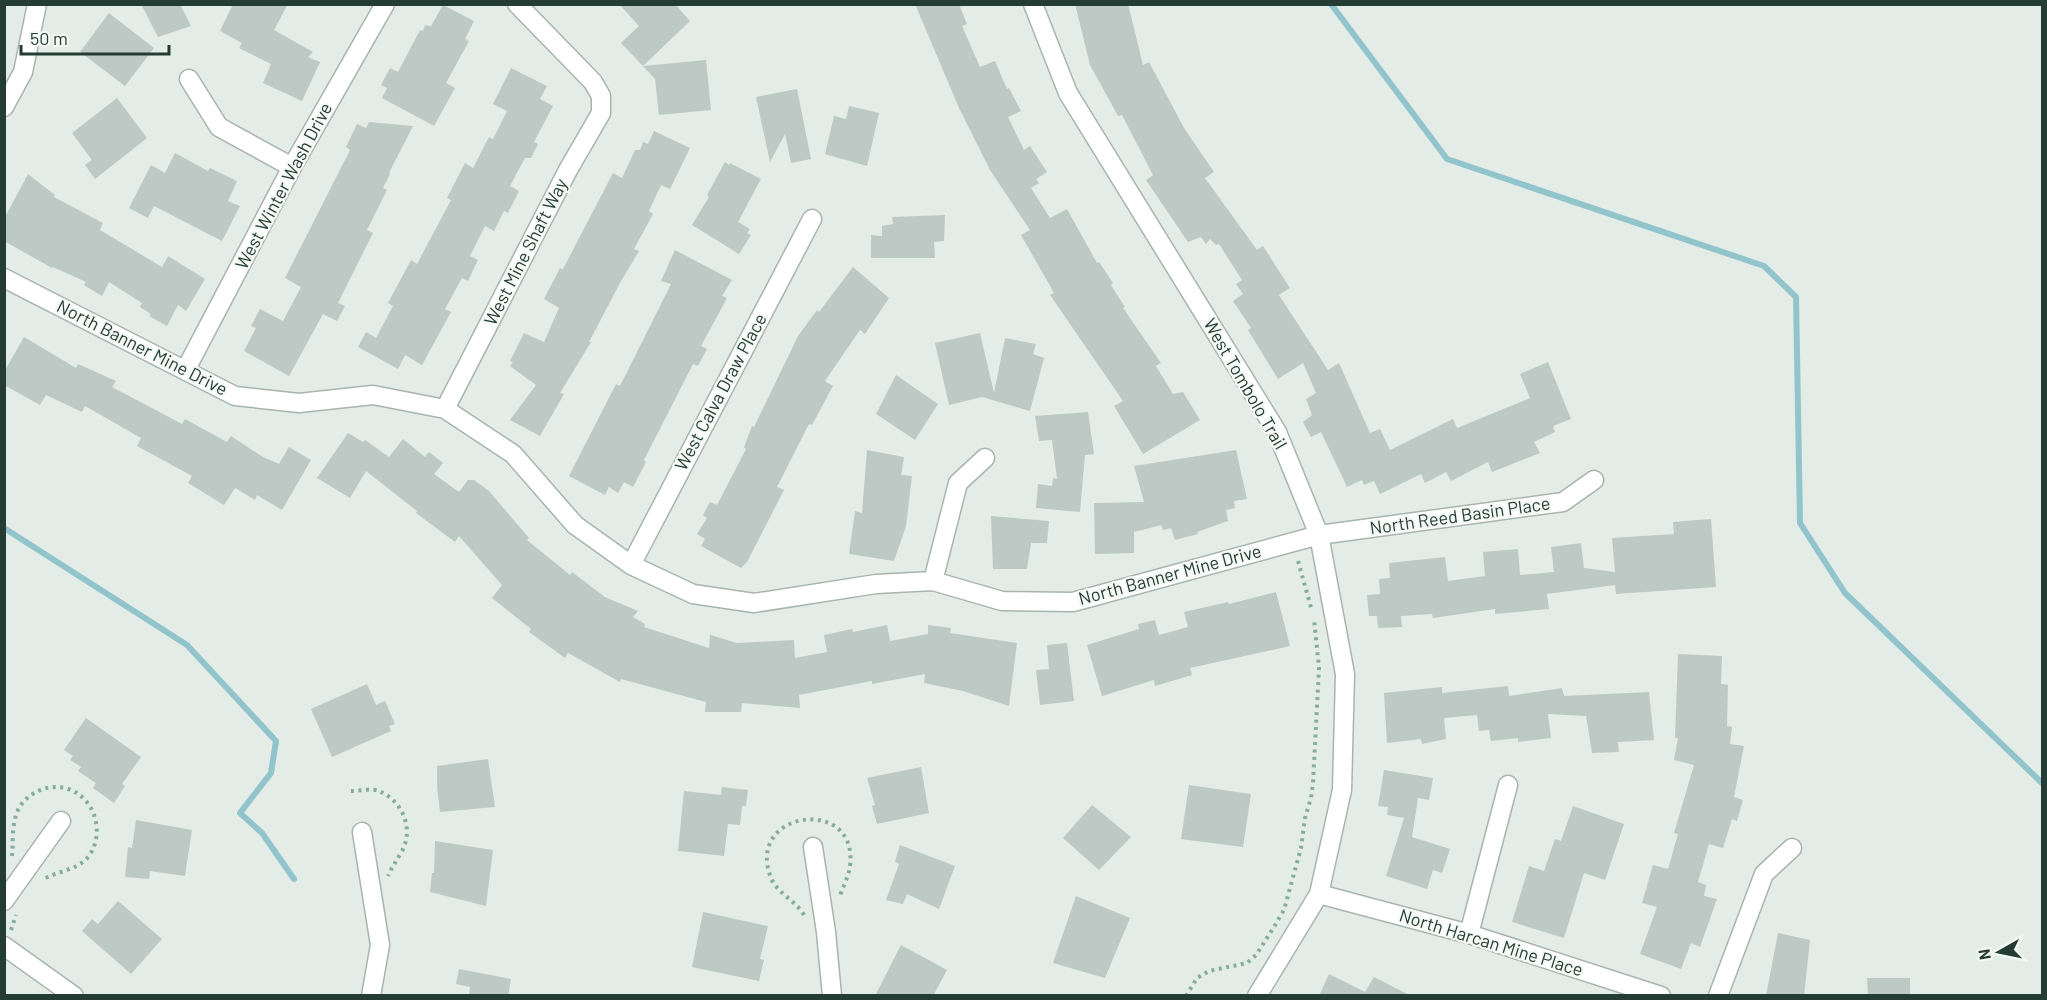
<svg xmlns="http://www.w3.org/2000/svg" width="2047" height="1000" font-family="Barlow,sans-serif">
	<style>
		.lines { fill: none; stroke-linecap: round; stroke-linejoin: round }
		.stream { stroke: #91c4cb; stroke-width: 6 }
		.building { fill: #bcc9c4 }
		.minor-casing { stroke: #a7b4af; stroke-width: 21 }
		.path { stroke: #87ac9f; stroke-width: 4; stroke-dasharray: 3 4.5; stroke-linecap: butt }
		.minor { stroke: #fff; stroke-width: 18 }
		.labels { text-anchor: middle; stroke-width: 4.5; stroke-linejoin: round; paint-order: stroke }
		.street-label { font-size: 18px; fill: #253c35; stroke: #f4f9f6 }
	</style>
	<rect width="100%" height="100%" fill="#e4ece8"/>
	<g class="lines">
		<path class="stream" d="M 1331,4 L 1447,159 L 1764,266 L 1796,297 L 1800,523 L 1845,593 L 2042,783
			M 4,528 L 187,645 L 276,741 L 271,773 L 240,813 L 262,833 L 294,879"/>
	</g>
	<path class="building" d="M 141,4 L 180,4 L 191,26 L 158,37 Z
		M 233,4 L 288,4 L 274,30 L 313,52 L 308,57 L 320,62 L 302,101 L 263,83 L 271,64 L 239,48 L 242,43 L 220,31 Z
		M 619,4 L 675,4 L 690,21 L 643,66 L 621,43 L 639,26 Z
		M 915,4 L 959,4 L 967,24 L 962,26 L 980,67 L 995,61 L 1007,89 L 1009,88 L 1021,111 L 1008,117 L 1024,150 L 1030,146 L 1047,172 L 1036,179 L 1039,183 L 1031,188 L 1050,218 L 1067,209 L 1097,263 L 1099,262 L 1113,283 L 1111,285 L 1125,307 L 1123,308 L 1161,363 L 1156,366 L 1173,394 L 1183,392 L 1200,420 L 1143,454 L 1114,406 L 1123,401 L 1050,295 L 1054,293 L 1021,235 L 1030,230 L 990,170 L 959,108 Z
		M 1075,4 L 1128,4 L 1143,65 L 1149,62 L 1184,128 L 1214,172 L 1205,178 L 1257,250 L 1263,246 L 1290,288 L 1279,295 L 1328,370 L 1339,363 L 1370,433 L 1380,429 L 1390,450 L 1453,419 L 1457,428 L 1530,398 L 1520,374 L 1548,362 L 1571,419 L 1553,426 L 1555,432 L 1534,442 L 1540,453 L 1492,472 L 1488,462 L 1451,481 L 1446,472 L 1425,483 L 1421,474 L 1380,494 L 1374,481 L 1364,485 L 1362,480 L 1347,487 L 1321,432 L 1311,437 L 1303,422 L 1312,415 L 1306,399 L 1316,393 L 1303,363 L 1278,379 L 1248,330 L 1251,328 L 1233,301 L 1243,294 L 1236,284 L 1242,280 L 1219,244 L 1216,245 L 1210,239 L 1206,244 L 1201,237 L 1188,242 L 1146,180 L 1153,175 L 1122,115 L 1118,116 L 1090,65 Z
		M 443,5 L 474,21 L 465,39 L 469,41 L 446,83 L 455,88 L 434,126 L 382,98 L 387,88 L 381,85 L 390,68 L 398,72 L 420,30 L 423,31 L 425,25 L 431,26 Z
		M 109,13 L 154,48 L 125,86 L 80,52 Z
		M 706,60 L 711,110 L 659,115 L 655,79 L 643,66 Z
		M 511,68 L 547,86 L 540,99 L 553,106 L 534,142 L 538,144 L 531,158 L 525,158 L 510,186 L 519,191 L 508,213 L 504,211 L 494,231 L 485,226 L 470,256 L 478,260 L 468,281 L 462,278 L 445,309 L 451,312 L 422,365 L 405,355 L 398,369 L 358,347 L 366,332 L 376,338 L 393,306 L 388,303 L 411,260 L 417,264 L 451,200 L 447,198 L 465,163 L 473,168 L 489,137 L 493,139 L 507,111 L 493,104 Z
		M 797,89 L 811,159 L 791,163 L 785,134 L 770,162 L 756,97 Z
		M 117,98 L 147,138 L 95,179 L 85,165 L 92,160 L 72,133 Z
		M 849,106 L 879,113 L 867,166 L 825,154 L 834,116 L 846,119 Z
		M 369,122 L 413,126 L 389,173 L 390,174 L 383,188 L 387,190 L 367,230 L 373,233 L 338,303 L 345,306 L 337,321 L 323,314 L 289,376 L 244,351 L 256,328 L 251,326 L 260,309 L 283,321 L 301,287 L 285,278 L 350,150 L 346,147 L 357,124 L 366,128 Z
		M 654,131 L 690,148 L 670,189 L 661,185 L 649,211 L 653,214 L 634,249 L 639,251 L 620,283 L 589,342 L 591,342 L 560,393 L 564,394 L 540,436 L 510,420 L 536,385 L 510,366 L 513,362 L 510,361 L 524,333 L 544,342 L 559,308 L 544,299 L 560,268 L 563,269 L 613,173 L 622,178 L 635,150 L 640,150 L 643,142 L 648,144 Z
		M 175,153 L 208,171 L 210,168 L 237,181 L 228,201 L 240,206 L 222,241 L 154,206 L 148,218 L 129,208 L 151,165 L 165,173 Z
		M 725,162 L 729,165 L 730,163 L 761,179 L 738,222 L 750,229 L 747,233 L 751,235 L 739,254 L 692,225 L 709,197 L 707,195 Z
		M 28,174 L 55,195 L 54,197 L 103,223 L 100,230 L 162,267 L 168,256 L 205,279 L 186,311 L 178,305 L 167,326 L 149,316 L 151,314 L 140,307 L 142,303 L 109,282 L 102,296 L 84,285 L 86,282 L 53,267 L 52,268 L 4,241 L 4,219 Z
		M 945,215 L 944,241 L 934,242 L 935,258 L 871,258 L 871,235 L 882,236 L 882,226 L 893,224 L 892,217 Z
		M 675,250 L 732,280 L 722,296 L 727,298 L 701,346 L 707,349 L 698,366 L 693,364 L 644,460 L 646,462 L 633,487 L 624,482 L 618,493 L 609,487 L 605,495 L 569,476 L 616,384 L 620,386 L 671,284 L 661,281 Z
		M 853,267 L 889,298 L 865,334 L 860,330 L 825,381 L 833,386 L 812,425 L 809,424 L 777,487 L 784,490 L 747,562 L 741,568 L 701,546 L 705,539 L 697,534 L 707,518 L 703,515 L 710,502 L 717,505 L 746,449 L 744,447 L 752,426 L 754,427 L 798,336 L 817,310 L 819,312 Z
		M 980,333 L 994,393 L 1005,338 L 1036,344 L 1033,354 L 1044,358 L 1030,411 L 982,397 L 949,405 L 935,343 Z
		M 24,337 L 76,368 L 78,364 L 116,381 L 112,387 L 182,424 L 185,419 L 227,442 L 231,436 L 263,457 L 279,464 L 289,447 L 311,460 L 282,510 L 257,495 L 255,500 L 235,488 L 224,505 L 188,483 L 192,476 L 137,446 L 141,438 L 85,406 L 82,412 L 46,395 L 40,405 L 4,385 L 4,372 Z
		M 896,375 L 938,404 L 915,440 L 876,414 Z
		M 1088,412 L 1094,454 L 1085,455 L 1080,512 L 1036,508 L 1038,484 L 1052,486 L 1053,478 L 1057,479 L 1052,440 L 1039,441 L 1035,416 Z
		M 348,433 L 363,442 L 365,440 L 389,457 L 403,439 L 425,457 L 429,452 L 443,463 L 434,474 L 459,492 L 468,480 L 474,480 L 489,491 L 529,538 L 527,540 L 570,575 L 572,572 L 605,597 L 638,611 L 633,617 L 645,624 L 644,627 L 709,648 L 710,635 L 737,643 L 794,640 L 795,658 L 827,652 L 824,635 L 852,629 L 853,632 L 887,625 L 890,641 L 928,634 L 928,625 L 951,628 L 950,633 L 1017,643 L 1009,706 L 963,691 L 924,683 L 925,674 L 872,684 L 872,681 L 799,695 L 800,708 L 742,703 L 741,712 L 705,712 L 706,702 L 621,679 L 620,682 L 568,653 L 565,658 L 529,632 L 531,629 L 492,598 L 502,585 L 459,536 L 455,542 L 416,513 L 417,511 L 366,471 L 350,498 L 317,478 Z
		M 867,450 L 904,457 L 901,475 L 912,476 L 906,526 L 894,561 L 849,554 L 855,511 L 862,513 Z
		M 1236,450 L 1247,499 L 1234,501 L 1235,508 L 1226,510 L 1228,521 L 1197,532 L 1198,534 L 1175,540 L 1171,528 L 1163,530 L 1161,525 L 1134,532 L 1134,553 L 1095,554 L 1094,503 L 1144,502 L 1134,466 Z
		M 991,516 L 1049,521 L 1047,543 L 1031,543 L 1027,569 L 993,569 Z
		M 1711,519 L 1716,587 L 1616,594 L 1615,585 L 1547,594 L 1549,609 L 1495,614 L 1495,609 L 1433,618 L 1432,614 L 1401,616 L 1402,627 L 1378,628 L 1377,616 L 1369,616 L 1367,595 L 1380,594 L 1379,579 L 1390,578 L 1389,563 L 1445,557 L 1448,581 L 1485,576 L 1483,552 L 1518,549 L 1520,575 L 1554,572 L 1551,547 L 1581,543 L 1584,568 L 1615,572 L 1612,538 L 1674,534 L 1673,522 Z
		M 1276,592 L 1290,646 L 1190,668 L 1192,675 L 1155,686 L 1154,680 L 1102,696 L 1087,645 L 1139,629 L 1138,624 L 1155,620 L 1159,635 L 1188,627 L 1184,612 L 1228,602 L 1229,604 Z
		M 1067,643 L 1074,701 L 1040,705 L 1036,670 L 1049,669 L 1047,645 Z
		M 1678,654 L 1722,656 L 1721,684 L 1728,685 L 1727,726 L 1732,727 L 1730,744 L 1744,746 L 1734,797 L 1743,800 L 1737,821 L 1732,819 L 1723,848 L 1709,844 L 1698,882 L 1706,885 L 1704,896 L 1717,899 L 1700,947 L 1691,943 L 1681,969 L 1640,954 L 1657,907 L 1642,903 L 1653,865 L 1668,869 L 1678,834 L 1674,833 L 1694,765 L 1674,760 L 1678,738 L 1675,738 Z
		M 367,684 L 376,705 L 385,701 L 395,724 L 389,726 L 391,731 L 332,757 L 311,709 Z
		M 1508,686 L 1509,696 L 1562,688 L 1564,696 L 1649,692 L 1654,740 L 1618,742 L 1619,752 L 1592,753 L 1586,716 L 1548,714 L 1551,738 L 1518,742 L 1518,738 L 1491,741 L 1489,730 L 1479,731 L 1477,715 L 1444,718 L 1446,739 L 1422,744 L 1421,739 L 1387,743 L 1384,693 L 1442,687 L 1442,693 Z
		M 86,718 L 141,757 L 122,784 L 125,786 L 114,803 L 93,788 L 96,783 L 78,771 L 81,767 L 70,760 L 73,756 L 64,750 Z
		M 488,759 L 495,807 L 440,812 L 437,786 L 437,766 Z
		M 921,767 L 929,813 L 877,824 L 872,806 L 875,805 L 867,778 Z
		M 1384,770 L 1433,778 L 1429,800 L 1418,798 L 1412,837 L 1450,849 L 1442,873 L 1433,870 L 1427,889 L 1386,876 L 1404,818 L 1387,815 L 1388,807 L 1378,806 Z
		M 1189,785 L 1251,794 L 1243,847 L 1181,839 Z
		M 722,787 L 748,790 L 746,806 L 742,806 L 740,825 L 728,824 L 724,856 L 678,851 L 684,791 L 721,795 Z
		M 1092,805 L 1131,837 L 1099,870 L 1063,838 Z
		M 1573,806 L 1624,824 L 1605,880 L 1584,873 L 1564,938 L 1512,922 L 1529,866 L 1544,871 L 1555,839 L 1561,841 Z
		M 136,820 L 192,830 L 185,876 L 150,871 L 149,879 L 125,877 L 128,847 L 132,848 Z
		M 435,841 L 493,850 L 486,906 L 430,892 L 432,873 L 434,873 Z
		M 900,845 L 955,866 L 939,909 L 907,894 L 903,904 L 886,900 L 899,864 L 895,862 Z
		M 1076,896 L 1130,918 L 1105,978 L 1053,963 Z
		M 118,901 L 162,939 L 131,974 L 82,931 L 92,919 L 98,924 Z
		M 703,912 L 768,926 L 760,959 L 764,960 L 759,981 L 692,967 Z
		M 1778,933 L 1810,940 L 1804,996 L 1766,996 Z
		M 901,945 L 947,970 L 933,996 L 875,996 Z
		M 459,969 L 511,979 L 508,996 L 469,996 L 470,987 L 456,984 Z
		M 1329,974 L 1365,992 L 1374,977 L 1411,996 L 1319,996 Z
		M 1867,978 L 1910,978 L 1910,996 L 1868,996 Z"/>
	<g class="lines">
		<g class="minor-casing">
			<path id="minor" d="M 1033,4 L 1068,93 L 1277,432 L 1319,535 L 1345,674 L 1342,790 L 1319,894 L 1257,996
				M 189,79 L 219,127 L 292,167
				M 4,107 L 23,72 L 37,4
				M 4,278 L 235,396 L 299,403 L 373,395 L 445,409 L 513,454 L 575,525 L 631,565 L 693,594 L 754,603 L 876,584 L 933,581 L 1002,601 L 1073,602 L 1319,535 L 1563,502 L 1594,480
				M 186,369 L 292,167 L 385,4
				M 445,409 L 568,170 L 601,113 L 601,96 L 593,82 L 517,4
				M 631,565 L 812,219
				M 933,581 L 958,483 L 985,458
				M 362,832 L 380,945 L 371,996
				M 813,847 L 826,932 L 832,996
				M 1319,894 L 1469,934 L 1661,996
				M 4,901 L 61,821
				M 1469,934 L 1508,785
				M 4,946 L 74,996
				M 1718,996 L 1764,874 L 1792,848"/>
		</g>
		<path class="path" d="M 1298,561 L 1312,611
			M 351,791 C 359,791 372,788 379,791 C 403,801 414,829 402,851 C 397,860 392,867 388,876
			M 12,856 C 13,844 12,830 15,819 C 19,797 44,783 65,788 C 94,795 106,832 89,856 C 78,870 58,871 44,879
			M 804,915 C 795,900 778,894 771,878 C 744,810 859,795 850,866 C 849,876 843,886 840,896
			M 11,930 L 16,915
			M 1186,996 L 1197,978 L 1209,971 L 1247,963 L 1256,955 L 1274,927 L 1284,910 L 1301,848 L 1305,818 L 1311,798 L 1313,783 L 1319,668 L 1314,619"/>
		<use href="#minor" class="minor"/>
	</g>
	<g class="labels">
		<g class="street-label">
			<text transform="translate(284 186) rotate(-62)" y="6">West Winter Wash Drive</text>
			<text transform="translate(526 252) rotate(-63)" y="6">West Mine Shaft Way</text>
			<text transform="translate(142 348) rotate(27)" y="6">North Banner Mine Drive</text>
			<text transform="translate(1245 384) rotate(60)" y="6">West Tombolo Trail</text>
			<text transform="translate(721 392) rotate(-62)" y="6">West Calva Draw Place</text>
			<text transform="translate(1460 516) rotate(-8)" y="6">North Reed Basin Place</text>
			<text transform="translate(1170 575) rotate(-15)" y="6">North Banner Mine Drive</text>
			<text transform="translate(1491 943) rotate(17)" y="6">North Harcan Mine Place</text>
		</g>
	</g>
	<rect width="2047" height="1000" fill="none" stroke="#253c35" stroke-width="12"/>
	<g transform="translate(1999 952) rotate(261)" stroke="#f4f9f6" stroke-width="4.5" paint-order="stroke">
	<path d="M0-4.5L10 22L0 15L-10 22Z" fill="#253c35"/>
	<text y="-9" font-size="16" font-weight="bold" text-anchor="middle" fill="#253c35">N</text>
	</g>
	<path d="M21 45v9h148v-9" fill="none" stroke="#253c35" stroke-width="3"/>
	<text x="30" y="45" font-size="18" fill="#253c35" stroke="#f4f9f6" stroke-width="4.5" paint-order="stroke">50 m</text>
</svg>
